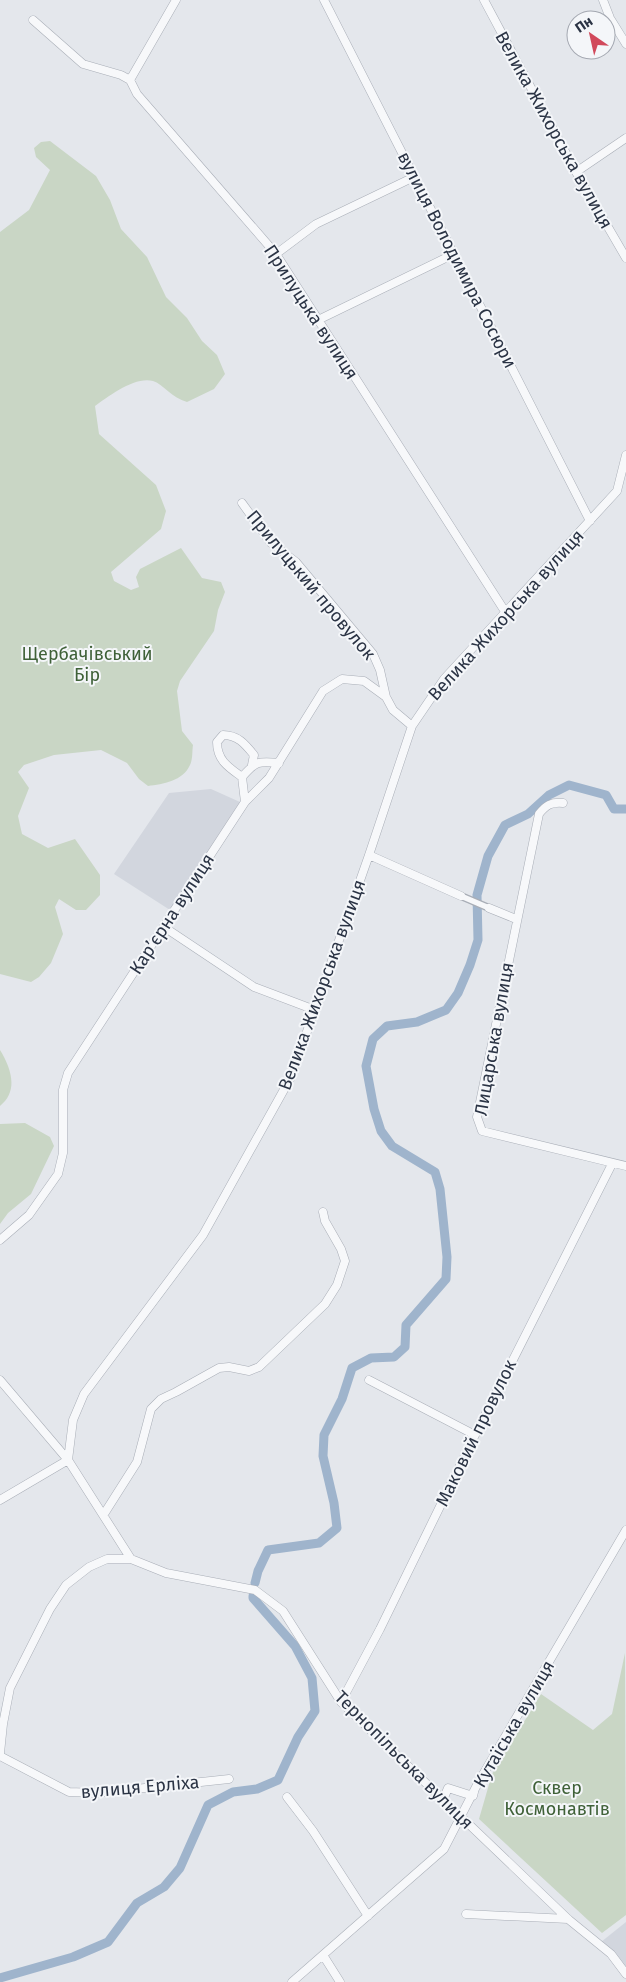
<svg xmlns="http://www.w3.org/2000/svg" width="626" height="1982" font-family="'Fira Sans',sans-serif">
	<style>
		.built { fill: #d2d6de }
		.green { fill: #c9d6c5 }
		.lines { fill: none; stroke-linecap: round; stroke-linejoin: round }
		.canal { stroke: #9fb4cc; stroke-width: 9 }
		.pedestrian-casing { stroke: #a9aeb7; stroke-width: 8 }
		.minor-casing { stroke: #a9aeb7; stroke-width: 9 }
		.pedestrian { stroke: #f7f8fa; stroke-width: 5.5 }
		.minor { stroke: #f7f8fa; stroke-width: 8 }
		.labels { text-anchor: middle; stroke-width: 4; stroke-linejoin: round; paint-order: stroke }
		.street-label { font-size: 18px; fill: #2b3445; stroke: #f4f6f9 }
		.park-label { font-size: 18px; fill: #3f6138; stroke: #f4f6f9 }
	</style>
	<rect width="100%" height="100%" fill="#e4e7ec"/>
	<path class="built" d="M 211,789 L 240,802 L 170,910 L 114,874 L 169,793 Z
		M 626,1922 L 626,1969 L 601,1942 Z"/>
	<path class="green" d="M 50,141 L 96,176 L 110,200 L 121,229 L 147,257 L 166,297 L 187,318 L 202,341 L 217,355 L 225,374 L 214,389 L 187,402 C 172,398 163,384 153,381 C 135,376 109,396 95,406 L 99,434 L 156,485 L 166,511 L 161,529 L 111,572 L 114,581 L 131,590 L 139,587 L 136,577 L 140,569 L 181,548 L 202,578 L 221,582 L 225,592 L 218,610 L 214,631 L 180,681 L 177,691 L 182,731 L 193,745 C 192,751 193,759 190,765 C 183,781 163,784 148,786 L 139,779 L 127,763 L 101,750 L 54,755 L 24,765 L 18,772 L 29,788 L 18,816 L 22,834 L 48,848 L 75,839 L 100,875 L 100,895 L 86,910 L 76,910 L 59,899 L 55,907 L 63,934 L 51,963 L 39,977 L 31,982 L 0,974 L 0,232 L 29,210 L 50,170 L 36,157 L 34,148 L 41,142 Z
		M 0,1050 C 11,1068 19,1091 0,1106 Z
		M 25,1123 L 50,1137 L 54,1146 L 31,1194 L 8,1213 L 0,1224 L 0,1124 Z
		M 625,1653 L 626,1915 L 602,1933 L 479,1819 L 492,1774 L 541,1694 L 593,1730 L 612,1714 Z"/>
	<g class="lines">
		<path class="canal" d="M 255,1583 L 258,1571 L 268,1550 L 319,1543 L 337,1528 L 334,1503 L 323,1456 L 324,1435 L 342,1399 L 352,1368 L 371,1358 L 394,1357 L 405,1347 L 406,1325 L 446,1279 L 447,1257 L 440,1189 L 435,1172 L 392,1146 L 381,1131 L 374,1109 L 366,1066 L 373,1039 L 387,1026 L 417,1022 L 446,1010 L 458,993 L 470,965 L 478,940 L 477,895 L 488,856 L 505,825 L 528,814 L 549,795 L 569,785 L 606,795 L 614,809 L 626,809
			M 0,1978 L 73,1957 L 108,1942 L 137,1903 L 164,1887 L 180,1868 L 208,1805 L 233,1792 L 257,1789 L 278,1780 L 298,1737 L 315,1711 L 312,1678 L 295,1646 L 253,1598 L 253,1596"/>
		<g class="pedestrian-casing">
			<path id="pedestrian" d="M 461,896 L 489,908"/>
		</g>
		<g class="minor-casing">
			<path id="minor" d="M 176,0 L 130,80 L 137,94 L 276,254 L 506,613
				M 324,0 L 590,521
				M 484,0 L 576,172 L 626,258
				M 603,0 L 610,18 L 626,44
				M 33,20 L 83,64 L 121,75 L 130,80
				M 576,172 L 626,138
				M 276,254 L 316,224 L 414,177
				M 318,320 L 454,254
				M 242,503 L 271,543 L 296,562 L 373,654 L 380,670 L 386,697
				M 242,777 C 256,761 258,761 279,763
				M 245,802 L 242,777 C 228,767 217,760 217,742 L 223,735 C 238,735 245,744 254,755 L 252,765
				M 563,803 C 551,802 546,805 539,814 L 477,1117 L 482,1131 L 626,1166
				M 369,855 L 461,896
				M 489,908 L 516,919
				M 164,927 L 254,987 L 315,1010
				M 0,1240 L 29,1215 L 58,1174 L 63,1153 L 63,1090 L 68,1073 L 245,802 L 269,778 L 323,691 L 342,679 L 364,681 L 386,697 L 393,710 L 412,726
				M 0,1380 L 68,1460 L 131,1559 L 166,1573 L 255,1590 L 283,1611 L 341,1702 L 568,1919 L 611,1954 L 626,1974
				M 369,1380 L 475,1435
				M 0,1500 L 68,1460 L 73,1420 L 84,1394 L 203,1235 L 291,1077 L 369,855 L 412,726 L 444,679 L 617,491 L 626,455
				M 104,1514 L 137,1462 L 151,1409 L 161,1399 L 176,1392 L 219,1368 L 229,1367 L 249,1371 L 259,1367 L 325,1304 L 337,1285 L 345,1261 L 341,1249 L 325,1221 L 323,1212
				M 341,1702 L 380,1629 L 475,1435 L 612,1164
				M 0,1753 L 3,1724 L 10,1688 L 50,1609 L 66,1585 L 89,1567 L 107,1559 L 131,1559
				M 0,1756 L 69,1792 L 98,1793 L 229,1779
				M 287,1797 L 313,1831 L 368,1916
				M 443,1800 L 448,1788 L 473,1796 L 474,1792
				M 466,1914 L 568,1919
				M 323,1955 L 340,1982
				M 292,1982 L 444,1849 L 478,1783 L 626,1530"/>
		</g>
		<use href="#pedestrian" class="pedestrian"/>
		<use href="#minor" class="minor"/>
	</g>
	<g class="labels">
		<g class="street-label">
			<text transform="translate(554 130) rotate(61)" y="6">Велика Жихорська вулиця</text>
			<text transform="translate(457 260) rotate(63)" y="6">вулиця Володимира Сосюри</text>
			<text transform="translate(311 312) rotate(57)" y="6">Прилуцька вулиця</text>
			<text transform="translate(311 585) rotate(50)" y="6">Прилуцький провулок</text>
			<text transform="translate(506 615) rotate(-48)" y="6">Велика Жихорська вулиця</text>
			<text transform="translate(172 914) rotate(-57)" y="6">Кар’єрна вулиця</text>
			<text transform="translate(322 985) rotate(-70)" y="6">Велика Жихорська вулиця</text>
			<text transform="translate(494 1039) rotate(-80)" y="6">Лицарська вулиця</text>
			<text transform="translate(476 1433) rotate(-64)" y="6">Маковий провулок</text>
			<text transform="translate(514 1724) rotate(-60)" y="6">Кутаїська вулиця</text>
			<text transform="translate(404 1760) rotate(45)" y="6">Тернопільська вулиця</text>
			<text transform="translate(140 1787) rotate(-5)" y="6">вулиця Ерліха</text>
		</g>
		<g class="park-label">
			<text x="87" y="660">Щербачівський<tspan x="87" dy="21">Бір</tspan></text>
			<text x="557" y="1794">Сквер<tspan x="557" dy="21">Космонавтів</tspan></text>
		</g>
	</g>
	<g transform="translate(591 35) rotate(326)"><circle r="24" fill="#f4f6f9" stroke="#a4a8b1"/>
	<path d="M0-4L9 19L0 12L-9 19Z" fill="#d1495b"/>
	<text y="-8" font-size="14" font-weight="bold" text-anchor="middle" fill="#2b3445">Пн</text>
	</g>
</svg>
